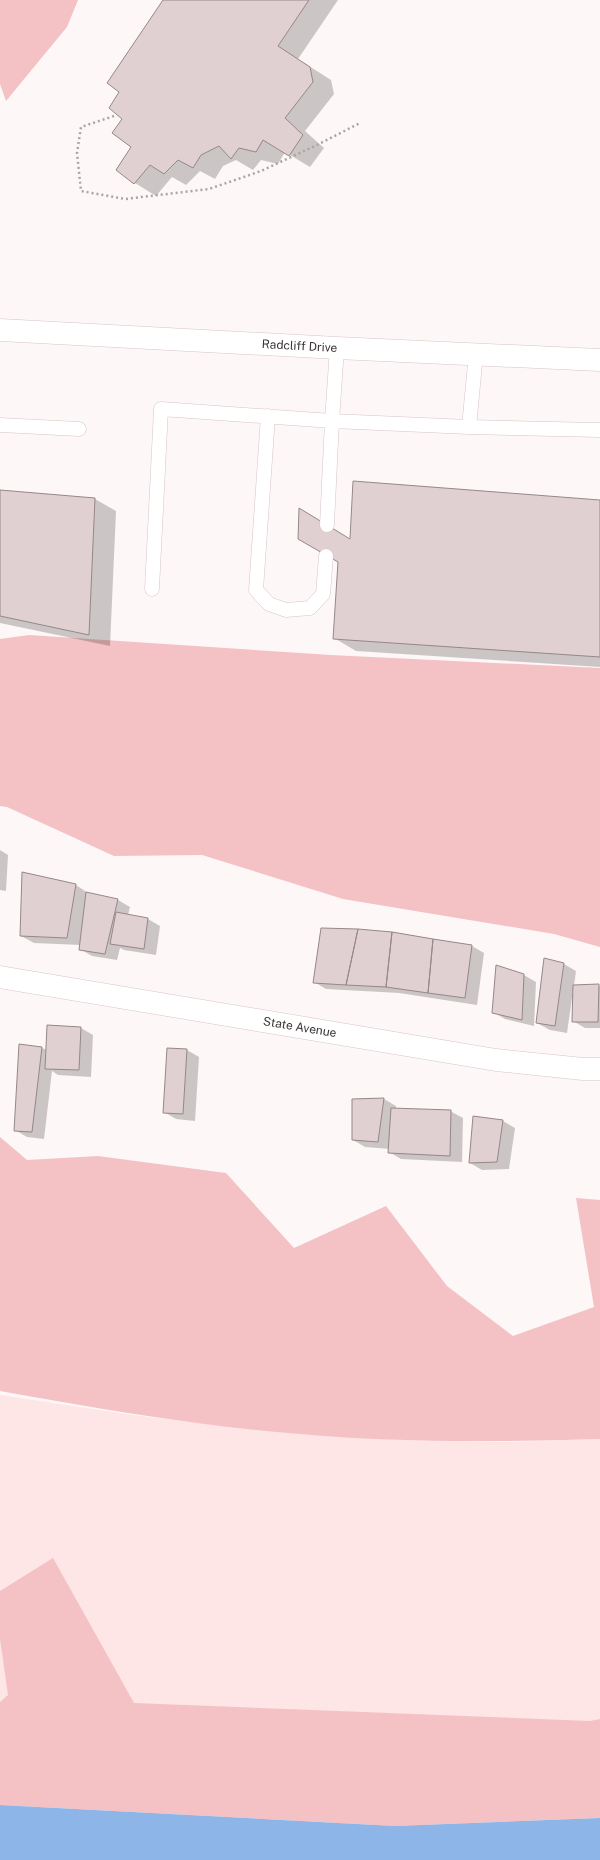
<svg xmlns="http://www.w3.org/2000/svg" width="600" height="1860" font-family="'Public Sans',sans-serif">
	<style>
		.built { fill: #fee5e6 }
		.green { fill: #f4c2c4 }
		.water { fill: #8db5e8 }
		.shadow { fill: #0003 }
		.building { fill: #e1d0d1; stroke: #968788 }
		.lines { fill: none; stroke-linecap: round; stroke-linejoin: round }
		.lane-casing { stroke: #d6c5c6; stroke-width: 15 }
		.street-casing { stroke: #d6c5c6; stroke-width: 23 }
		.secondary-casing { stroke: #d6c5c6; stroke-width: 23 }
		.path { stroke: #aaa4a4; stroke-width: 2.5; stroke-dasharray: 2 3; stroke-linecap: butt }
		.lane { stroke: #fff; stroke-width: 14 }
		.street { stroke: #fff; stroke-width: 22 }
		.secondary { stroke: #fff; stroke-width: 22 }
		.labels { text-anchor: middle; stroke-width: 3; stroke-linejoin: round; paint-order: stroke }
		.street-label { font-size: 12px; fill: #3a3434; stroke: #fef7f7 }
	</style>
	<rect width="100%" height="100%" fill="#fef7f7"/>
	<path class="built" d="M 0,1395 L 140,1416 L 288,1433 L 424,1441 L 510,1442 L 600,1439 L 600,1818 L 0,1805 Z"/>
	<path class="green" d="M 0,0 L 78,0 L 67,27 L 6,101 L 0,84 Z
		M 29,635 L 331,655 L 600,668 L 600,947 L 554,934 L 343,899 L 202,855 L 114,856 L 7,807 L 0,806 L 0,639 Z
		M 0,1137 L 27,1160 L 98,1156 L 226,1173 L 294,1248 L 386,1206 L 447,1286 L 513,1336 L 594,1307 L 576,1198 L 600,1200 L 600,1439 C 496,1442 392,1443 288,1433 C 191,1425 96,1408 0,1391 Z
		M 53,1558 L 134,1703 L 590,1721 L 600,1719 L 600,1818 L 395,1826 L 0,1805 L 0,1702 L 8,1695 L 0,1639 L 0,1591 Z"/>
	<path class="water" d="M 0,1805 L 395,1826 L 600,1818 L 600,1860 L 0,1860 Z"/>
	<path class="shadow" d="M 165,0 L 338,0 L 298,59 L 331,80 L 334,94 L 305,131 L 324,148 L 310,167 L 285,152 L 278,164 L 261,160 L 253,170 L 236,160 L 223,166 L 215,179 L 200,171 L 186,185 L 172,177 L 156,196 L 135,183 L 117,169 L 132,147 L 124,118 L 121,92 Z
		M 0,491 L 95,499 L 116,511 L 110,646 L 0,623 Z
		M 600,501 L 600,667 L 356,651 L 334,638 L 351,540 Z
		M 0,850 L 8,855 L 6,891 L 0,890 Z
		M 23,873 L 76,885 L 88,893 L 118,900 L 130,907 L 128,915 L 148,919 L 160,926 L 156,955 L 124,950 L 120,948 L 117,960 L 92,956 L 80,949 L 81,945 L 34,943 L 21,936 Z
		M 392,932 L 472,946 L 484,953 L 477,1005 L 399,993 L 326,989 L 314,982 Z
		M 564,964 L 576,971 L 574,986 L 600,986 L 600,1028 L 585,1028 L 573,1021 L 574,998 L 572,998 L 567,1033 L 550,1030 L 537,1023 Z
		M 497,967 L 524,975 L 536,982 L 534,1026 L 505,1019 L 493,1012 Z
		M 81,1028 L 93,1035 L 91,1077 L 58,1075 L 52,1071 L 44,1139 L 27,1137 L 15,1130 L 42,1048 L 47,1050 Z
		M 187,1050 L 199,1057 L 195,1121 L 176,1119 L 164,1112 Z
		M 384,1099 L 396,1106 L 396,1109 L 450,1111 L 463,1118 L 462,1162 L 401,1159 L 389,1152 L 390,1149 L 365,1147 L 353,1140 L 353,1100 Z
		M 474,1117 L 503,1121 L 515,1128 L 509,1169 L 482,1170 L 470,1163 Z"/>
	<path class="building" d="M 163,0 L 309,0 L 278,46 L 310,67 L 313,82 L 285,118 L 303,135 L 289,156 L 263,140 L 256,152 L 239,148 L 231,159 L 219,146 L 201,155 L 193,168 L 178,160 L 164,174 L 150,165 L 134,184 L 116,170 L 131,147 L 112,133 L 122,119 L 109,108 L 119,92 L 107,83 Z
		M 353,481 L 600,500 L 600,657 L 333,639 L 338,562 L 298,539 L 299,508 L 350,539 Z
		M 0,490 L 95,498 L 89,635 L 0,616 Z
		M 22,872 L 76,884 L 67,938 L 20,936 Z
		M 86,892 L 118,899 L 105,954 L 79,950 Z
		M 116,912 L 148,918 L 144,949 L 110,944 Z
		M 321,928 L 358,929 L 346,985 L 313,983 Z
		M 358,929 L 392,932 L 386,987 L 346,985 Z
		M 392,932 L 433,939 L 428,993 L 386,987 Z
		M 433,939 L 472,945 L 465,998 L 428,993 Z
		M 544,958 L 564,963 L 555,1026 L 536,1023 Z
		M 496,965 L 524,974 L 522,1020 L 492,1013 Z
		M 599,984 L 598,1022 L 572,1022 L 573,985 Z
		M 47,1025 L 81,1027 L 79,1070 L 45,1069 Z
		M 19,1044 L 42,1047 L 32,1132 L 14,1131 Z
		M 167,1048 L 187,1049 L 183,1114 L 163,1113 Z
		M 384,1098 L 378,1142 L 352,1140 L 352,1099 Z
		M 391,1108 L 451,1110 L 450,1156 L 388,1153 Z
		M 473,1116 L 503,1120 L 497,1162 L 469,1163 Z"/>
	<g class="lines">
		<g class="lane-casing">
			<path id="lane" d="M 337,348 L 332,421 L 469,427 L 600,430
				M 268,416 L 256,590 L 269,604 L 286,610 L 310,608 L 323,594 L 326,556
				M 0,425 L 79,429
				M 469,427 L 476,353
				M 152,589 L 161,409 L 332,421 L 327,525"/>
		</g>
		<g class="street-casing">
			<g id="street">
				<path id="s1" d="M 0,330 L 337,348 L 600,360"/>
			</g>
		</g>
		<g class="secondary-casing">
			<g id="secondary">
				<path id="s2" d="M 0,977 L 496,1060 L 583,1069 L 600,1069"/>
			</g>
		</g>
		<path class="path" d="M 114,116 L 81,127 L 77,153 L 81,191 L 125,199 L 209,189 L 261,171 L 317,145 L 360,123"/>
		<use href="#lane" class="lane"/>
		<use href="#street" class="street"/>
		<use href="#secondary" class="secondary"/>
	</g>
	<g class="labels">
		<g class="street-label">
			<text dy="4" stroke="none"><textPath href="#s1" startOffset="300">Radcliff Drive</textPath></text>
			<text dy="4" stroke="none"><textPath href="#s2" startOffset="304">State Avenue</textPath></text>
		</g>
	</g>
</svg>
